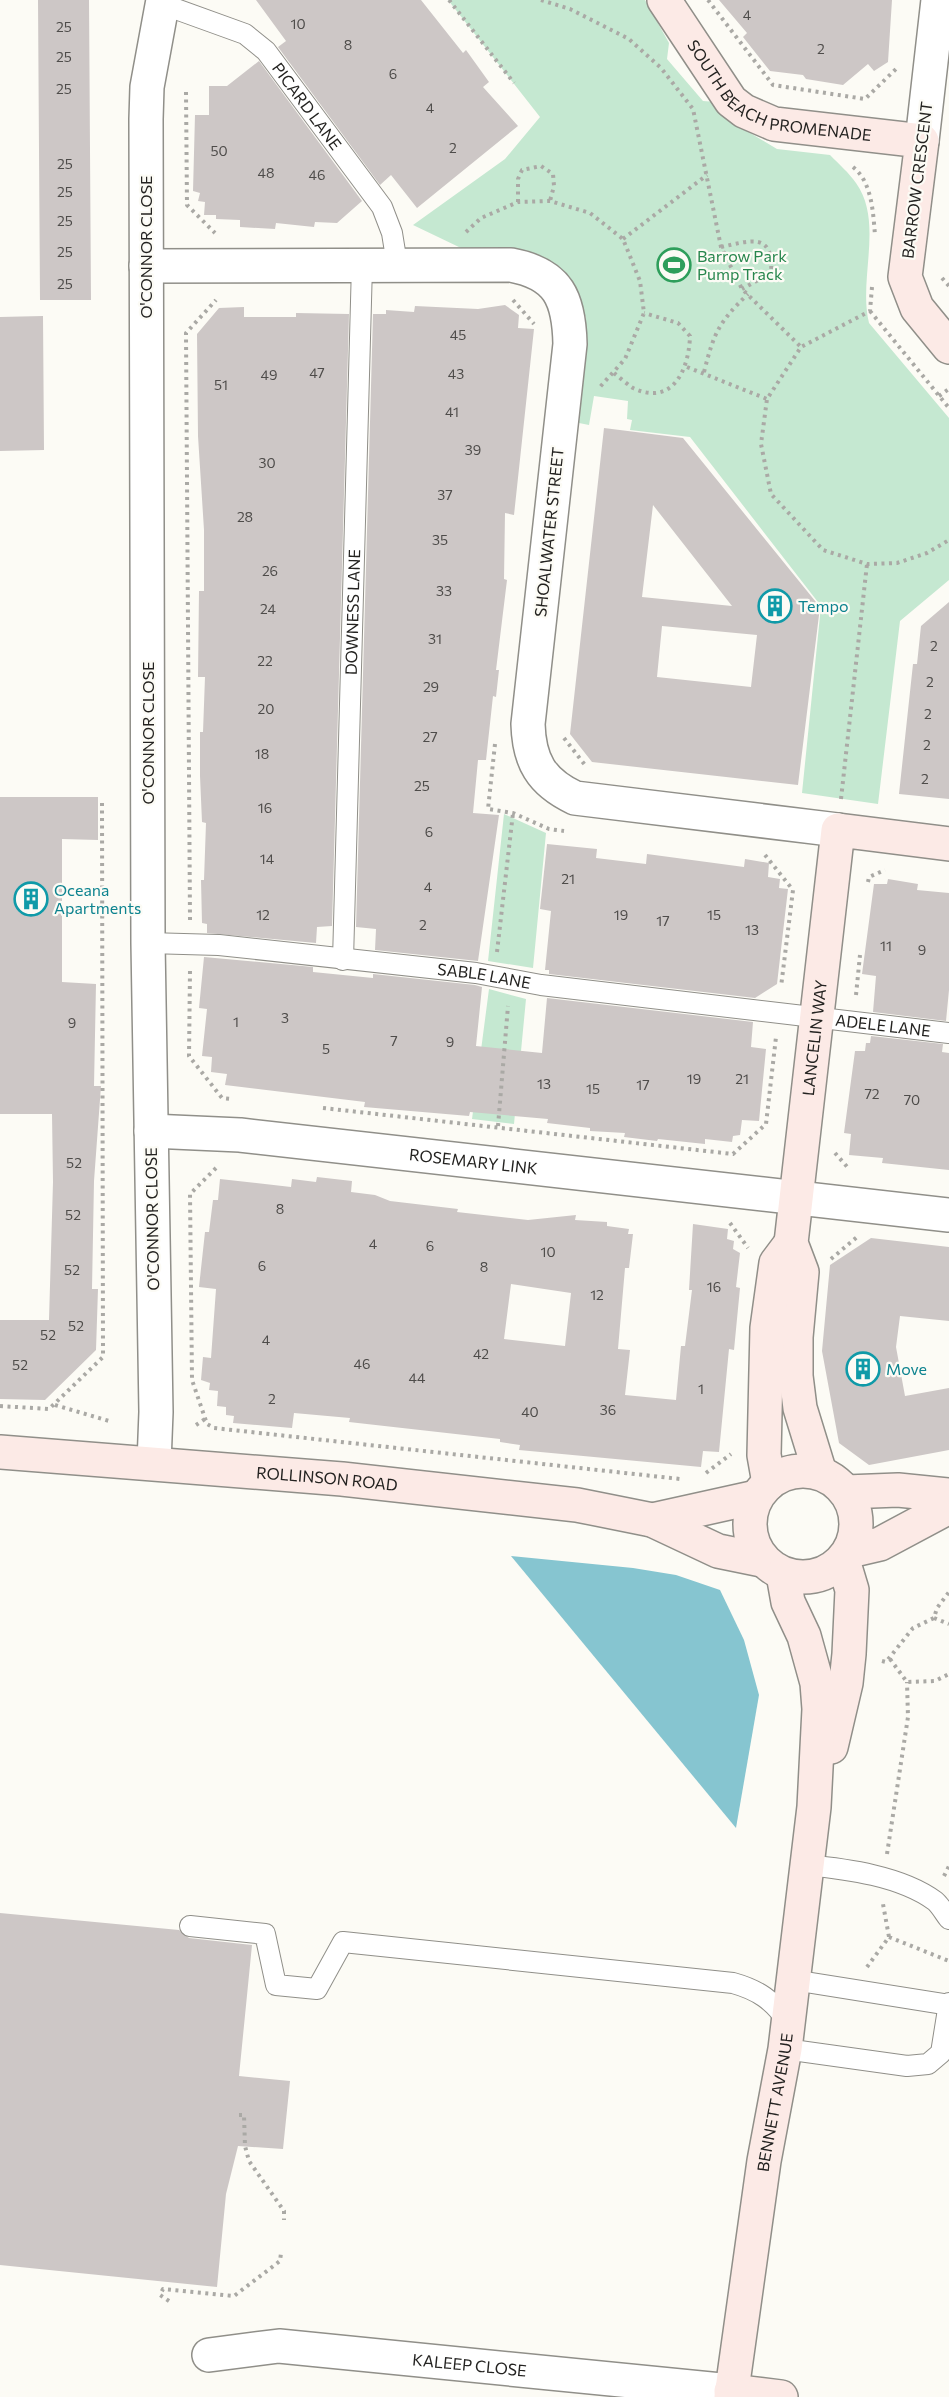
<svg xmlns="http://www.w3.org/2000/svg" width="949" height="2397" font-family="Commissioner,sans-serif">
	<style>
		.green { fill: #c5e8d1 }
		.water { fill: #86c5d0 }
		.building { fill: #cdc7c6; fill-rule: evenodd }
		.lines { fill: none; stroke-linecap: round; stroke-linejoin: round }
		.lane-casing { stroke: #908f89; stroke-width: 22 }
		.street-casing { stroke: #908f89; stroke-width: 36 }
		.secondary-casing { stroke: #908f89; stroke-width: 36 }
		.path { stroke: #aaa9a5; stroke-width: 4; stroke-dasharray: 3 4.5; stroke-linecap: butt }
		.lane { stroke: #fff; stroke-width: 20 }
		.street { stroke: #fff; stroke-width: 33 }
		.secondary { stroke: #fceae6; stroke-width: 33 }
		.labels { text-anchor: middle; stroke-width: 4.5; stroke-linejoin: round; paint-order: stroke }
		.number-label { font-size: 14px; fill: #4e4c4a }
		.street-label { font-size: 16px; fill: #242321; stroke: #fcfbf5 }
		.leisure-label { font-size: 16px; fill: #27864d; stroke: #fcfbf5; text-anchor: start }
		.culture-label { font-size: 16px; fill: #0d838f; stroke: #fcfbf5; text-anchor: start }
	</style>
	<rect width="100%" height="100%" fill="#fcfbf5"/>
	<path class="green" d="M 448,0 L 645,0 L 669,43 L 667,59 L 703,101 L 716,102 L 740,127 L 777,149 L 830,155 C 839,164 849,173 856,183 C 884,222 858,279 869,323 L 949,418 L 949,580 L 900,621 L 878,804 L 802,793 L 821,606 L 690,437 L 630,430 L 632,420 L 627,419 L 628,401 L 594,396 L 589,425 L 579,423 L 586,318 L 568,278 L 541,257 L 524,250 L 461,248 L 413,225 L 505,159 L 540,117 Z
		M 504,814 L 546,833 L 533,968 L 488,961 Z
		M 489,989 L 526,999 L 514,1124 L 472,1119 Z"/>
	<path class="water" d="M 511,1556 L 633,1568 L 676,1575 L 720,1590 L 744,1640 L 759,1695 L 736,1828 Z"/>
	<path class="building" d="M 38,0 L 89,0 L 91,300 L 40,300 Z
		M 256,0 L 421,0 L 463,53 L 466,50 L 489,82 L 483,87 L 518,126 L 417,208 L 391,175 L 380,185 L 278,47 L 286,41 Z
		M 719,0 L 892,0 L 888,62 L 874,71 L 868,64 L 843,85 L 806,79 L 803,75 L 770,71 L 743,37 L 747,33 Z
		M 259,61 L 362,201 L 337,223 L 315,222 L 314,227 L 276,223 L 275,229 L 240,227 L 240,220 L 216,219 L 216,215 L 204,215 L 205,202 L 198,201 L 200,193 L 193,191 L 195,115 L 209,115 L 209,86 L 227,86 Z
		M 505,305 L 519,315 L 518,328 L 534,329 L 514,515 L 505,513 L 504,579 L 507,580 L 496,670 L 499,670 L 496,697 L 493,696 L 486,760 L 478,760 L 473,813 L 499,815 L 478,961 L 375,950 L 376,929 L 356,927 L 373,314 L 386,314 L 386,310 L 414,312 L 415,306 L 478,309 Z
		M 244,307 L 244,317 L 296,317 L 296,313 L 349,314 L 332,926 L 317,927 L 316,943 L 207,933 L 207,924 L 202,923 L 201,880 L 204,880 L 206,823 L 202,822 L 200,776 L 200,732 L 203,732 L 205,677 L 198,677 L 199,591 L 204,591 L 204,530 L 198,436 L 197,334 L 219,308 Z
		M 43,316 L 44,450 L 0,451 L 0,317 Z
		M 604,428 L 683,438 L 820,607 L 798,785 L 592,762 L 570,734 ZM 653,505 L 732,606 L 642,597 ZM 662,626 L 757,635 L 751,687 L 657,677 Z
		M 949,602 L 949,799 L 899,794 L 913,664 L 917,664 L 921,626 Z
		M 0,797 L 98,797 L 98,840 L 62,839 L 62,982 L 96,984 L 94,1086 L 101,1086 L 94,1181 L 92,1289 L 98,1289 L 96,1350 L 45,1400 L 0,1399 L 0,1320 L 49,1320 L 53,1182 L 52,1114 L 0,1114 Z
		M 547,844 L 597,849 L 596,858 L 646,864 L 647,854 L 744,867 L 745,859 L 769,863 L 768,877 L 780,879 L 779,888 L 788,889 L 777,984 L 755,998 L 549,974 L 549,970 L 545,970 L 551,911 L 540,909 Z
		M 888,879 L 918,884 L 917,890 L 949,893 L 949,990 L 946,1021 L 873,1012 L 876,976 L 862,974 L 874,884 L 887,884 Z
		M 204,957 L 313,967 L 313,972 L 373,978 L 373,974 L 475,985 L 482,987 L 476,1046 L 542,1053 L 547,998 L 753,1022 L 751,1047 L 766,1049 L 759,1121 L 742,1120 L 740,1135 L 733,1136 L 732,1142 L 705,1139 L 705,1144 L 658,1139 L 657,1141 L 624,1137 L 625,1133 L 590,1131 L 590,1128 L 547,1123 L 548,1119 L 470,1112 L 469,1116 L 364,1107 L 365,1102 L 225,1085 L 227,1074 L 211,1072 L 212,1057 L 202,1056 L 207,1009 L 199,1008 Z
		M 871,1036 L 943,1044 L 942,1052 L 949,1053 L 949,1170 L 882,1163 L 883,1158 L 849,1155 L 851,1134 L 844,1133 L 855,1051 L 865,1051 L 866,1043 L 870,1043 Z
		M 317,1177 L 352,1181 L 351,1192 L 375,1195 L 390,1201 L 458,1209 L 457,1212 L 528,1220 L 576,1215 L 575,1220 L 607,1222 L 607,1226 L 629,1229 L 628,1234 L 633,1234 L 629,1268 L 625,1268 L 618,1349 L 630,1350 L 625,1395 L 676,1400 L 681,1346 L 685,1346 L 692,1290 L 689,1290 L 693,1224 L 728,1229 L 727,1239 L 734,1241 L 733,1249 L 740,1253 L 736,1287 L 740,1288 L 734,1350 L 729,1349 L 719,1452 L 703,1451 L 701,1467 L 519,1450 L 520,1445 L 500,1442 L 500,1439 L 349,1422 L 350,1418 L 294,1413 L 292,1428 L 233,1423 L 234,1416 L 226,1415 L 226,1407 L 217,1406 L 218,1391 L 209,1390 L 210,1383 L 201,1380 L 203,1357 L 211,1358 L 216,1289 L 199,1287 L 205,1232 L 209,1232 L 213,1200 L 218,1200 L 220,1179 L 291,1187 L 292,1179 L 316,1182 ZM 511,1284 L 571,1293 L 565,1346 L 504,1339 Z
		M 871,1238 L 949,1247 L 949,1321 L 900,1316 L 896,1347 L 905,1396 L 949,1388 L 949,1450 L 869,1465 L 839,1443 L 822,1351 L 830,1265 Z
		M 0,1913 L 179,1930 L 189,1938 L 252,1945 L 239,2076 L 290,2081 L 283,2149 L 238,2146 L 226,2194 L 217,2287 L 0,2265 Z"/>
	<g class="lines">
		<g class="lane-casing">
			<g id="lane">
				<path id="s1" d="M 162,4 L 245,34 L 266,51 L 382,207 L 392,233 L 397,264"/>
				<path id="s2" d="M 148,943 L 219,945 L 476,973 L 541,985 L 949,1033"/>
				<path id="s3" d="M 343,960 L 362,265"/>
				<path d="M 806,1865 C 847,1869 901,1876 935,1901 C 940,1905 945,1914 949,1919"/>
				<path d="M 190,1926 L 265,1934 L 276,1985 L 317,1989 L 343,1942 L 733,1983 C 758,1990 773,2000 788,2022"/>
				<path d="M 793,1980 L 949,2005"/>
				<path d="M 785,2049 L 907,2066 L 928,2064 L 941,2053 L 949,2003"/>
			</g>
		</g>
		<g class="street-casing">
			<g id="street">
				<path d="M 922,141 L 938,0"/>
				<path d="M 146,266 L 511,265 C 559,274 569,299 570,344 L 528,724 C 529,761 541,782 575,798 L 838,830"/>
				<path id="s4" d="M 151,1131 L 240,1135 L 949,1215"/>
				<path d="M 154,1463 L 156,1412 L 148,943 L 146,119 L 147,87 L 163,0"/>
				<path id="s5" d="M 209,2355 L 279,2346 L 731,2391"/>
			</g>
		</g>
		<g class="secondary-casing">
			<g id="secondary">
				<path id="s6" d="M 664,0 L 731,101 L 744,111 L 774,124 L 922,141 L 905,277 L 917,308 L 949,347"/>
				<path id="s7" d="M 0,1452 L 342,1479 L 577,1505 L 652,1520 L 718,1551 L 762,1560"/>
				<circle cx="803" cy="1524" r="53"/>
				<path id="s8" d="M 820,1473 L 800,1408 L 796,1376 L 796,1337 L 802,1272 L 791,1243 L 838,830 L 949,844"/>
				<path d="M 769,1483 L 764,1455 L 767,1328 L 776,1263 L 791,1243"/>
				<path d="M 846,1492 L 898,1490 L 949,1495"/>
				<path d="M 652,1520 L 756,1497"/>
				<path d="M 850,1551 L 880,1544 L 949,1507"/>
				<path d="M 831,1747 L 846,1683 L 849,1654 L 852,1590 L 843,1560"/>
				<path d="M 731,2391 L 781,2397"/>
				<path id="s9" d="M 731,2397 L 764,2161 L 785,2049 L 814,1807 L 819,1709 L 817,1683 L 804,1636 L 788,1602 L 783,1574"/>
			</g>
		</g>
		<path class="path" d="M 449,0 L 514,83
			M 541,0 L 570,9 L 629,39 L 661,68 L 693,109 L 721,247 L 742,289 L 801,347
			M 708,0 L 773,85 L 865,99 L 897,68
			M 186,92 L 187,205 L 215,233
			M 853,167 C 872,182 873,212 875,235
			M 518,202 L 518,179 L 522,170 L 541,166 L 553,174 L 554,186 L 550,201
			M 466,232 L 481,218 L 518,202 L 550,201 L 590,213 L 623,239 L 640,281 L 644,313 L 625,359 L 599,388
			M 623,239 L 707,175
			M 721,247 C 750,241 774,231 771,273 L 742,289
			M 942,278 L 949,286
			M 872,287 L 870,311 L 801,347 L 767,399 L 761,444 L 771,494 L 823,550 L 867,564 L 897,563 L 927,553 L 949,540
			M 513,300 L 534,324
			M 870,311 L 949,408
			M 687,367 L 767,399
			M 704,372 C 714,333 718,323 748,294
			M 614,373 C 620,378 627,384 633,388 C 673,407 689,369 690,336 L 678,323 L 644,313
			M 939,396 L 949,389
			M 564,738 L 585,765
			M 495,744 L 488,809 L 513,813 L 549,829 L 564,831
			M 841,799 L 867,564
			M 765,855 L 793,890 L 781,987
			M 868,882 L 869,877 L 885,870
			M 190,920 L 186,333 L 216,300
			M 497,952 L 513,813
			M 190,971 L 189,1056 L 222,1098 L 232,1099
			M 856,995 L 860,955
			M 323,1108 L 733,1154 L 766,1124 L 776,1037
			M 498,1126 L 508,1006
			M 835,1153 L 849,1169
			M 216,1168 L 190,1194 L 192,1380 L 207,1424 L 214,1428 L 680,1479
			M 730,1223 L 748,1248
			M 831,1259 L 857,1237
			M 55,1405 L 109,1421
			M 0,1406 L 49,1409 L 103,1357 L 102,803
			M 196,1425 L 205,1419
			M 706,1473 L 731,1454
			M 934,1618 L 949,1624
			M 890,1659 L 907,1682 L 935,1681 L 949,1674
			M 882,1661 L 886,1662 L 913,1628 L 934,1618 L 937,1608 L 949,1592
			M 887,1854 L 908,1717 L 907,1682
			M 944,1876 L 949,1866
			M 889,1937 L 949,1961
			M 867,1967 L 889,1937 L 883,1904
			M 239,2115 L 244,2115 L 245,2146 L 249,2161 L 284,2211 L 284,2220
			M 169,2301 L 160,2295 L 163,2289 L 234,2296 L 280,2261 L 281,2253"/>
		<use href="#lane" class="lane"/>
		<use href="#street" class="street"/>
		<use href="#secondary" class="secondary"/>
	</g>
	<defs>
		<g id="stadium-ring" transform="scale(1.725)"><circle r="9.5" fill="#fcfbf5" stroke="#2e9e5b" stroke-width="1.5"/><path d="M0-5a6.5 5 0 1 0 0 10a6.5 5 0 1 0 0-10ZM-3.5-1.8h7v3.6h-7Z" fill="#2e9e5b"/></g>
		<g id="building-ring" transform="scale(1.725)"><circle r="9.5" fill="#fcfbf5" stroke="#0f9aa8" stroke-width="1.5"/><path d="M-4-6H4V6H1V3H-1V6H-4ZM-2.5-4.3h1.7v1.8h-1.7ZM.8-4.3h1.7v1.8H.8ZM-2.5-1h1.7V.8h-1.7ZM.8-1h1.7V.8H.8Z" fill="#0f9aa8"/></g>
	</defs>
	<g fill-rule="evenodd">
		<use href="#stadium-ring" x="674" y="265"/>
		<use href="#building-ring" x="775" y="606"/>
		<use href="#building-ring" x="31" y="899"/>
		<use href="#building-ring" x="863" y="1369"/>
	</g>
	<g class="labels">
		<g class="number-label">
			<text x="747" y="20">4</text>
			<text x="298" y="29">10</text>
			<text x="64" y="32">25</text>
			<text x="348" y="50">8</text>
			<text x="821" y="54">2</text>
			<text x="64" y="62">25</text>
			<text x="393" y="79">6</text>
			<text x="64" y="94">25</text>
			<text x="430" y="113">4</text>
			<text x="453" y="153">2</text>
			<text x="219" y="156">50</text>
			<text x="65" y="169">25</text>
			<text x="266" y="178">48</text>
			<text x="317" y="180">46</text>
			<text x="65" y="197">25</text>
			<text x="65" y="226">25</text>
			<text x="65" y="257">25</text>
			<text x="65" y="289">25</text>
			<text x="458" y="340">45</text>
			<text x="317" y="378">47</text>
			<text x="456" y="379">43</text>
			<text x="269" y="380">49</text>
			<text x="221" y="390">51</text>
			<text x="452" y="417">41</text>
			<text x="473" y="455">39</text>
			<text x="267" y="468">30</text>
			<text x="445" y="500">37</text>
			<text x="245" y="522">28</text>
			<text x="440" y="545">35</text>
			<text x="270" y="576">26</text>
			<text x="444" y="596">33</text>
			<text x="268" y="614">24</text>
			<text x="435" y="644">31</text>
			<text x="934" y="651">2</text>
			<text x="265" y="666">22</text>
			<text x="930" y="687">2</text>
			<text x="431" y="692">29</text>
			<text x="266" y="714">20</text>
			<text x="928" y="719">2</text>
			<text x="430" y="742">27</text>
			<text x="927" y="750">2</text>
			<text x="262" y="759">18</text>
			<text x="925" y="784">2</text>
			<text x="422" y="791">25</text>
			<text x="265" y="813">16</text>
			<text x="429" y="837">6</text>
			<text x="267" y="864">14</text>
			<text x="568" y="884">21</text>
			<text x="428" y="892">4</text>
			<text x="263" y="920">12</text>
			<text x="621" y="920">19</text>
			<text x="714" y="920">15</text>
			<text x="663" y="926">17</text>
			<text x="423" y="930">2</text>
			<text x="752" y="935">13</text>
			<text x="886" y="951">11</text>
			<text x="922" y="955">9</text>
			<text x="285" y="1023">3</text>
			<text x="236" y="1027">1</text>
			<text x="72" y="1028">9</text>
			<text x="394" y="1046">7</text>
			<text x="450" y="1047">9</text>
			<text x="326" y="1054">5</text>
			<text x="694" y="1084">19</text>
			<text x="742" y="1084">21</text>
			<text x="544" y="1089">13</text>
			<text x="643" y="1090">17</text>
			<text x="593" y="1094">15</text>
			<text x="872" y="1099">72</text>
			<text x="912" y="1105">70</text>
			<text x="74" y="1168">52</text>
			<text x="280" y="1214">8</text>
			<text x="73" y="1220">52</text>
			<text x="373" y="1249">4</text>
			<text x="430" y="1251">6</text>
			<text x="548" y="1257">10</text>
			<text x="262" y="1271">6</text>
			<text x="484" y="1272">8</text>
			<text x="72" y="1275">52</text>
			<text x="714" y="1292">16</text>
			<text x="597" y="1300">12</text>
			<text x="76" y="1331">52</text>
			<text x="48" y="1340">52</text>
			<text x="266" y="1345">4</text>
			<text x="481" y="1359">42</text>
			<text x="362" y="1369">46</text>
			<text x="20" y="1370">52</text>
			<text x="417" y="1383">44</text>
			<text x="701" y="1394">1</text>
			<text x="272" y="1404">2</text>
			<text x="608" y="1415">36</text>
			<text x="530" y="1417">40</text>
		</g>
		<g class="street-label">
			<text dy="6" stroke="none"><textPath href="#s6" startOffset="159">SOUTH BEACH PROMENADE</textPath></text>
			<text dy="6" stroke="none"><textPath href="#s1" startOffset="184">PICARD LANE</textPath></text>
			<text transform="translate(917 180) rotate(-83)" y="6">BARROW CRESCENT</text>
			<text transform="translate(146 247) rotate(-90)" y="6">O'CONNOR CLOSE</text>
			<text transform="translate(549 532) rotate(-84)" y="6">SHOALWATER STREET</text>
			<text dy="6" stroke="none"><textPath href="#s3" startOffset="348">DOWNESS LANE</textPath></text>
			<text transform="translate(148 733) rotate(-90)" y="6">O'CONNOR CLOSE</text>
			<text dy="6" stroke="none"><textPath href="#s2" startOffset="338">SABLE LANE</textPath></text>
			<text dy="6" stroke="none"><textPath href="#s2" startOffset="740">ADELE LANE</textPath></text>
			<text dy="6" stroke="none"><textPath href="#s8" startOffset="442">LANCELIN WAY</textPath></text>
			<text dy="6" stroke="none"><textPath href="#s4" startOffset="324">ROSEMARY LINK</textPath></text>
			<text transform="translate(152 1219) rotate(-91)" y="6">O'CONNOR CLOSE</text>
			<text dy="6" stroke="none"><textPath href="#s7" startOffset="328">ROLLINSON ROAD</textPath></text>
			<text dy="6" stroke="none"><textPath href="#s9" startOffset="298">BENNETT AVENUE</textPath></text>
			<text dy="6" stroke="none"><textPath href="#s5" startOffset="262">KALEEP CLOSE</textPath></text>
		</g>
		<g class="leisure-label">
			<text x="697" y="262">Barrow Park<tspan x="697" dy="18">Pump Track</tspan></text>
		</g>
		<g class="culture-label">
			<text x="798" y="612">Tempo</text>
			<text x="54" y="896">Oceana<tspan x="54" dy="18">Apartments</tspan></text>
			<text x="886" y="1375">Move</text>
		</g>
	</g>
</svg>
